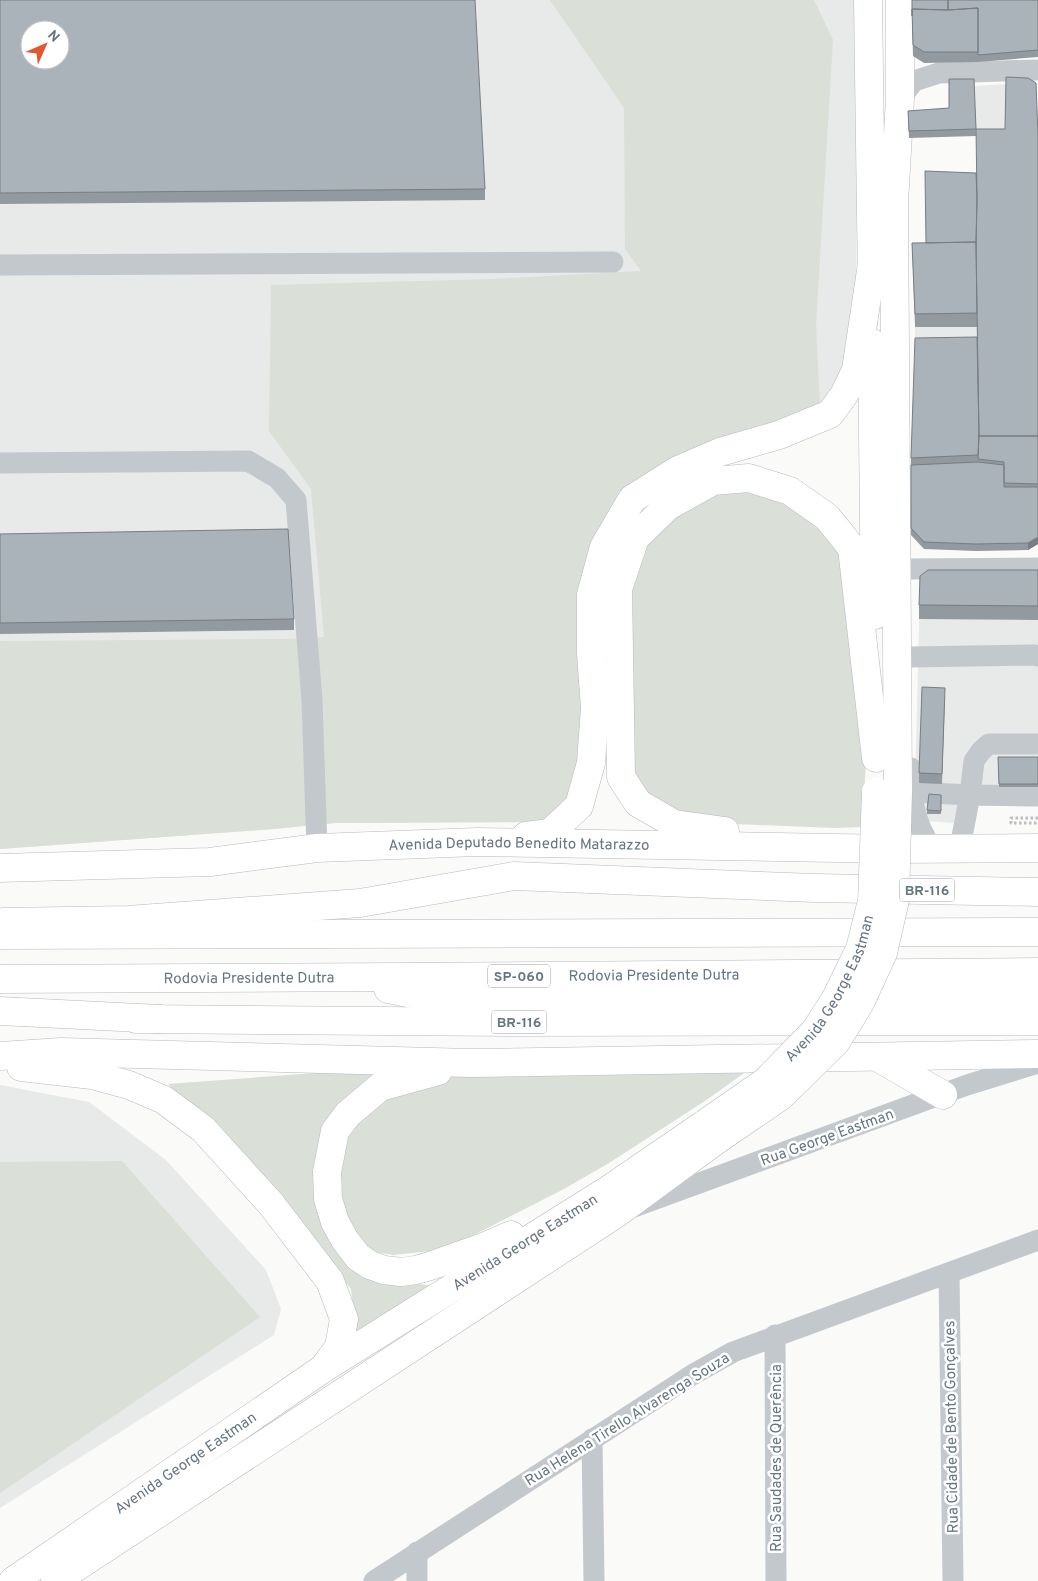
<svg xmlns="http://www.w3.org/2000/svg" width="1038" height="1581" font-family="Overpass,sans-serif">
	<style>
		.built { fill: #e8e9e9; fill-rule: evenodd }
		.green { fill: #dadfd7 }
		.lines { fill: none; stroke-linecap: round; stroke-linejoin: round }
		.major-casing { stroke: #b5babe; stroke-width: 29 }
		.highway-casing { stroke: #b4b9bd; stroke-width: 29 }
		.path { stroke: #bbbfc2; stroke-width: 3; stroke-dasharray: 2.5 2.5; stroke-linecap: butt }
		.minor { stroke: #c3c8cc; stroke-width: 21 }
		.major { stroke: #fff; stroke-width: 28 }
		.highway { stroke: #fff; stroke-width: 28 }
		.major-bridge-casing { stroke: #b5babe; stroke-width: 29; stroke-linecap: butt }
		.major-bridge { stroke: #fff; stroke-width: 28 }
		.wall { fill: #929a9f }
		.shaded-wall { fill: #777d82 }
		.building { fill: #aab3b9; stroke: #777d82; fill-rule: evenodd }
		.labels { text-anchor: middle; stroke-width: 5; stroke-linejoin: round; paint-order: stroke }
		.shield { fill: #fff; stroke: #939fa8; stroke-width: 1 }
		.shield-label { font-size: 14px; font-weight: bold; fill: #657683 }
		.street-label { font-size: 15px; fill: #657683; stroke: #fff }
	</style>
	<rect width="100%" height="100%" fill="#fafaf8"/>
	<path class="built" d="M 0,0 L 859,0 L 856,294 L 857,324 L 834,393 L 820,407 L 677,459 L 408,823 L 335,823 L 274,829 L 0,849 ZM 30,30 L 60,30 L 60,60 L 30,60 Z
		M 1006,84 L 1005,137 L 976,136 L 974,86 Z
		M 915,327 L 977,327 L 977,351 L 915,351 Z
		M 1038,584 L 1038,805 L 972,806 L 953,823 L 927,821 L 915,785 L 920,590 Z
		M 0,1085 L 89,1102 L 166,1160 L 266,1270 L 281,1309 L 274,1335 L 0,1508 Z"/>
	<path class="green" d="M 550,0 L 814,0 L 833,40 L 816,324 L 820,407 L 625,493 L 582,761 L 566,802 L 541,822 L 335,823 L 274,829 L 0,849 L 0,641 L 287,639 L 324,637 L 311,489 L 269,431 L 271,285 L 494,279 L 641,271 L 625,249 L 624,108 Z
		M 748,487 L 787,498 L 821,523 L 844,552 L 866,762 L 862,827 L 834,828 L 734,824 L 676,816 L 644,797 L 630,774 L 627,590 L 642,543 L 674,513 L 715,489 Z
		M 757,1064 L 705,1101 L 609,1163 L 564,1189 L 460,1242 L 430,1251 L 393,1255 L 375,1252 L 363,1246 L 337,1197 L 344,1139 L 373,1103 L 423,1082 L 461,1074 Z
		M 397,1067 L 333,1117 L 314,1162 L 320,1214 L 374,1279 L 444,1287 L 357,1342 L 351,1289 L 313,1244 L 168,1084 Z
		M 122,1161 L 260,1317 L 0,1493 L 0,1162 Z"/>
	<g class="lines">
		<g class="major-casing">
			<g id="major">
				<path d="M 868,0 L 872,283"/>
				<path d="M 872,343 L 875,615"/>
				<path d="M 898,791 L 894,203 L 900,99 L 900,0"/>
				<path d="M 725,831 L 674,824 L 638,803 L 621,777 L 618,589 L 635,538 L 668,506 L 713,481 L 749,478 L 790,491 L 827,517 L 852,548 L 876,758"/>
				<path d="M 526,836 L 550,833 L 579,806 L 591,763 L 595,708 L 591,653 L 591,595 L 604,547 L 632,499 L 678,470 L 720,452 L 779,435 L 830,414 L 844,395 L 856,370 L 872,264"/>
				<path id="s1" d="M 0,868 L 210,862 L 317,848 L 477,842 L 895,849 L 1038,848"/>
				<path d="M 3,922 L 128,920 L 360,903 L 514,876 L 815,888 L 1038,892"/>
				<path d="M 136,1019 L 518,1022 L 1038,1021"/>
				<path d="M 0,1056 L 61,1052 L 471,1063 L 1038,1054"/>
				<path d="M 877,1057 L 943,1095"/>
				<path d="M 21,1067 L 92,1075 L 129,1085 L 164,1100 L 203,1129 L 271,1204 L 330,1281 L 344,1319 L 339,1347 L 325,1366"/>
				<path d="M 438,1071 L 380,1087 L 348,1114 L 335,1131 L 327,1172 L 328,1199 L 335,1222 L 345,1240 L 358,1257 L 370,1265 L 384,1270 L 401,1272 L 416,1270 L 430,1266 L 481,1248 L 511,1235"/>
				<path id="s2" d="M 13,1581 L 321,1370 L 608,1190 L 706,1123"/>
				<path d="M 55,1581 L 617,1213 L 718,1139"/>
			</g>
		</g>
		<g class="highway-casing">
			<g id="highway">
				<path d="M 0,935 L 1038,932"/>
				<path id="s3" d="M 0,979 L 399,977 L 1038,972"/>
				<path d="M 388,989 L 438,999 L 1038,995"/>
				<path d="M 0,1011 L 160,1019"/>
			</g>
		</g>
		<path class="path" d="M 1038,818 L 1011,818 L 1011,823 L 1038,823"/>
		<path class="minor" d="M 900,99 L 914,81 L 939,73 L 1038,70
			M 0,265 L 613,262
			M 0,463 L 248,461 L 277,478 L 296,500 L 312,700 L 317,848
			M 903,569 L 1038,568
			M 910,657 L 1035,655 L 1038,656
			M 911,768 C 911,799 914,822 932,848
			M 911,792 L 970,795 L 1038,796
			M 960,847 L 970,795 L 974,761 L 981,751 L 989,744 L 1038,744
			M 634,1207 L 967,1085 L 1038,1063
			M 949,1273 L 953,1581
			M 775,1335 L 776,1581
			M 592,1439 L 594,1581
			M 417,1552 L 417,1581
			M 374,1581 L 692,1375 L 733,1352 L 1038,1240"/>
		<use href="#major" class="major"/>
		<use href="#highway" class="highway"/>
		<g class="major-bridge-casing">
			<g id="major-bridge">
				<path id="s4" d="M 706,1123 L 765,1082 L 815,1031 L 836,998 L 860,949 L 872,901 L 876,792"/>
				<path d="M 718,1139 L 781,1096 L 836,1042 L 860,1003 L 883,953 L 895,900 L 898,791"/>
			</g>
		</g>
		<use href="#major-bridge" class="major-bridge"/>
	</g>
	<path class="wall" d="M 0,0 L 485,189 L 485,200 L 0,204 Z
		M 1038,0 L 1038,57 L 978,62 L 924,63 L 913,56 L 912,19 Z
		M 974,79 L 976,136 L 909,138 L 908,118 L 949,108 Z
		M 1038,135 L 1038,544 L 1028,550 L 976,551 L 924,549 L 911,535 L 911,458 L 977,337 L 977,327 L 915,327 L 912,243 L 926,243 L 976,173 Z
		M 0,534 L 294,619 L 294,630 L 0,634 Z
		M 1038,570 L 1038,620 L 919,619 L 919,605 Z
		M 945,698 L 942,784 L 919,783 L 919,773 Z
		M 998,757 L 1038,757 L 1038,787 L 999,787 Z
		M 941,795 L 941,814 L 927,814 L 927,810 Z"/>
	<path class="shaded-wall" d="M 1038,537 L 1038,544 L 1028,550 L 1028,543 Z"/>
	<path class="building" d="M 0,0 L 475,0 L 485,189 L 0,193 ZM 30,30 L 60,30 L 60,60 L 30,60 Z
		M 912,0 L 948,0 L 948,10 L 912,9 L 912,16 Z
		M 948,0 L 1038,0 L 1038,50 L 978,55 L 978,8 L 948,10 Z
		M 978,8 L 978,52 L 924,52 L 913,45 L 912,9 L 948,10 Z
		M 1006,77 L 1028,78 L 1036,83 L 1038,135 L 1038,436 L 979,436 L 979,437 L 976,244 L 977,198 L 976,129 L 1005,129 Z
		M 949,79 L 974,79 L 976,129 L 909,131 L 908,111 L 949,108 Z
		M 925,171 L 976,173 L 977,198 L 976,244 L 976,242 L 926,243 Z
		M 976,242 L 977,313 L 915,314 L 912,243 Z
		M 977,337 L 979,433 L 978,455 L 911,458 L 915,338 Z
		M 979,436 L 1038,436 L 1038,484 L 1004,483 L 1004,462 L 978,459 Z
		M 978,462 L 1004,465 L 1004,487 L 1038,487 L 1038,537 L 1028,543 L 976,544 L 924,542 L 911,528 L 911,465 Z
		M 288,529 L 294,619 L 0,623 L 0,534 Z
		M 928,570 L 1038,570 L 1038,606 L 919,605 L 920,576 Z
		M 922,687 L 945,688 L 942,774 L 919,773 Z
		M 998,757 L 1038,757 L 1038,784 L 999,784 Z
		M 929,794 L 941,795 L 941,811 L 927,810 Z"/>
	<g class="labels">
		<g class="shield">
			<rect x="899.5" y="878.5" width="55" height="23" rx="4"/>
			<rect x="488" y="964.5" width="62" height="23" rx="4"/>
			<rect x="491.5" y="1010.5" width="55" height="23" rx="4"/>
		</g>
		<g class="shield-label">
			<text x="927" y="895">BR-116</text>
			<text x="519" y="981">SP-060</text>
			<text x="519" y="1027">BR-116</text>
		</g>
		<g class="street-label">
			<text dy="5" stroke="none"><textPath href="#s1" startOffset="520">Avenida Deputado Benedito Matarazzo</textPath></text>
			<text dy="5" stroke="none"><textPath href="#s3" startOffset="654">Rodovia Presidente Dutra</textPath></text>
			<text dy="5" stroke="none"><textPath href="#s3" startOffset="249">Rodovia Presidente Dutra</textPath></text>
			<text dy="5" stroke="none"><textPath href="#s4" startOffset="188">Avenida George Eastman</textPath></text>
			<text transform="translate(827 1137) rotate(-20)" y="5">Rua George Eastman</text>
			<text dy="5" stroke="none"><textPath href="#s2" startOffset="614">Avenida George Eastman</textPath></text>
			<text transform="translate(627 1419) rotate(-32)" y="5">Rua Helena Tirello Alvarenga Souza</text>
			<text transform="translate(951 1427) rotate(-91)" y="5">Rua Cidade de Bento Gonçalves</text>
			<text transform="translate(776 1458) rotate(-90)" y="5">Rua Saudades de Querência</text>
			<text dy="5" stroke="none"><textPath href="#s2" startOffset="209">Avenida George Eastman</textPath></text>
		</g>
	</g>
	<g transform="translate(45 45) rotate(45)"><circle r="24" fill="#ffffff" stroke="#c1c8cd"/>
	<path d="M0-4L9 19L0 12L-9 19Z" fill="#e4572e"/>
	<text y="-8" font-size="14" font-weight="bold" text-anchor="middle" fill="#657683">N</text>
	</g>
</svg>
